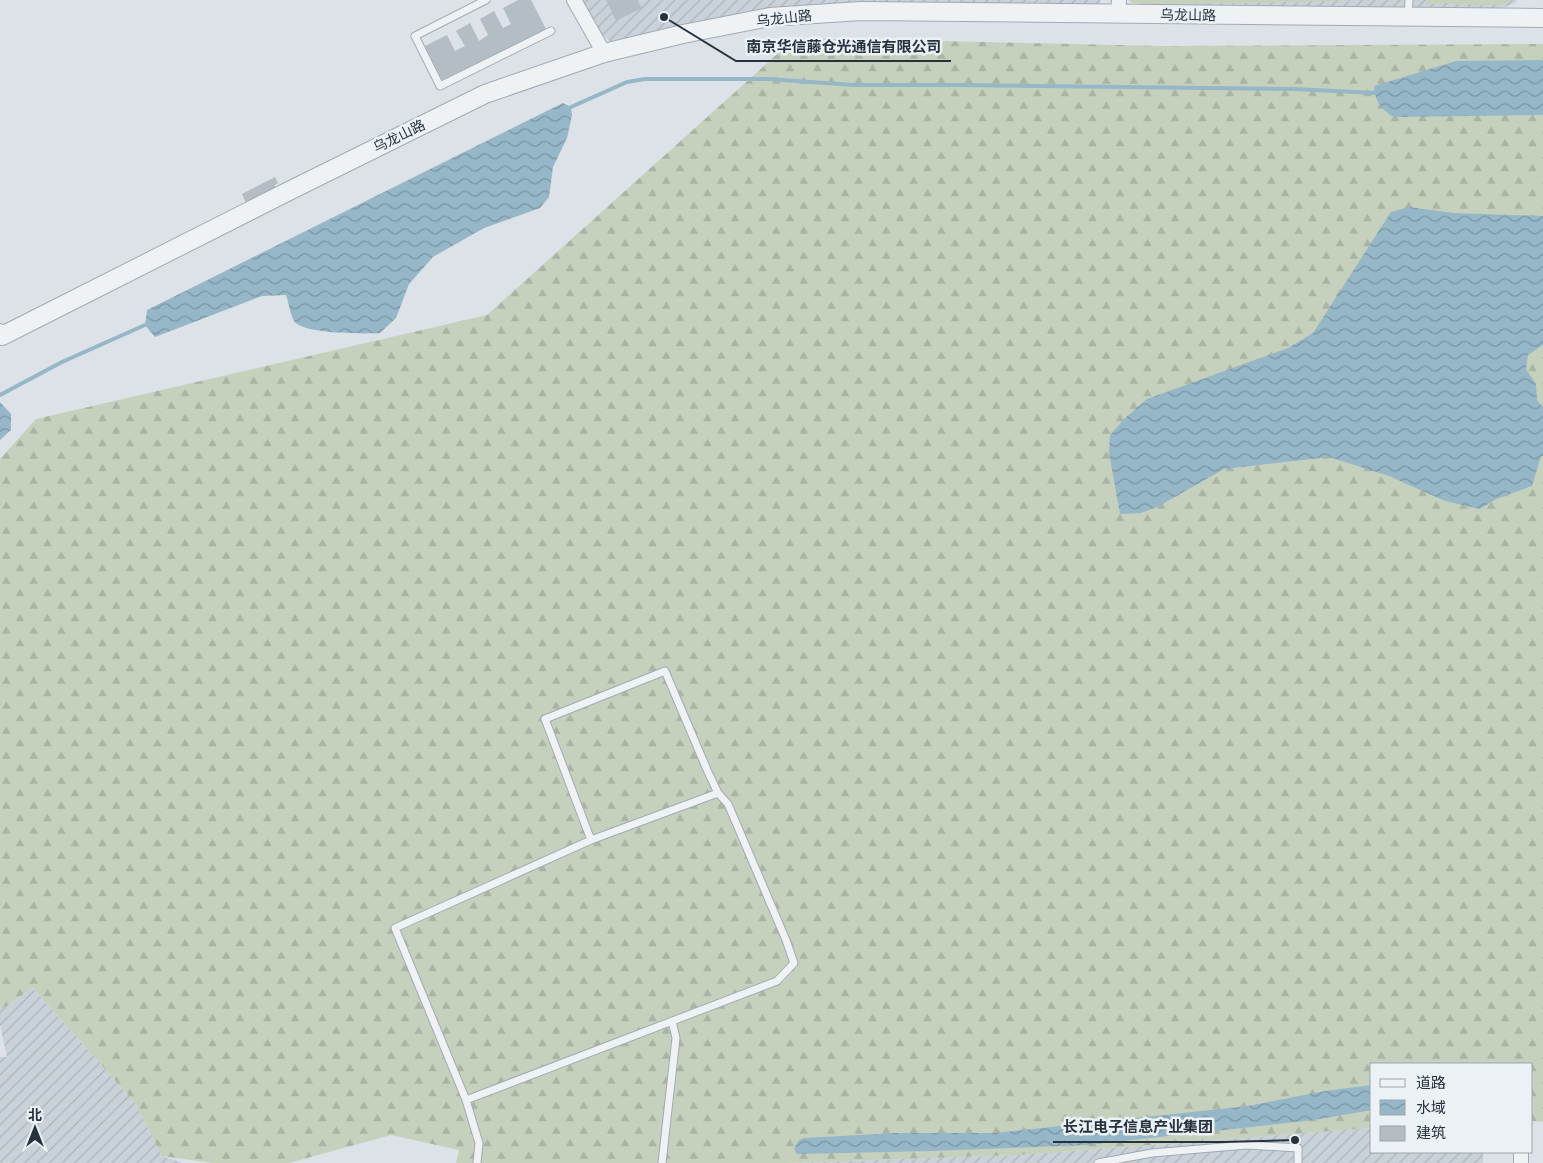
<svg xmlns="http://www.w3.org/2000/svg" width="1543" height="1163" font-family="'Noto Sans','Noto Sans SC',sans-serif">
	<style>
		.industrial { fill: url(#industrial-furrows) }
		.grass { fill: url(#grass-tufts) }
		.forest { fill: url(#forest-firs) }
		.water { fill: url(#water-waves) }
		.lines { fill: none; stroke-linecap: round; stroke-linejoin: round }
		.stream { stroke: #96b7c8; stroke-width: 4 }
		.building { fill: #b4bcc4 }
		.service-casing { stroke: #a2aab1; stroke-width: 9 }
		.minor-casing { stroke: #a2aab1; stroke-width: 16 }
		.tertiary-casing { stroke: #a2aab1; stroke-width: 20 }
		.service { stroke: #eff2f5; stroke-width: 7 }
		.minor { stroke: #eff2f5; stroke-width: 14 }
		.tertiary { stroke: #eff2f5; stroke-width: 18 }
		.labels { text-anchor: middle; stroke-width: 5; stroke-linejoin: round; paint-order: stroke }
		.street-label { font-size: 14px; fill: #26323e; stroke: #ecf1f5 }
		.leader { fill: none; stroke: #26323e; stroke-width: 2 }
		.callout-dot { fill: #26323e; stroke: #ecf1f5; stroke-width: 2 }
		.callout-label { font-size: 15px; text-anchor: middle; font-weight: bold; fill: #26323e; stroke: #ecf1f5; stroke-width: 5; stroke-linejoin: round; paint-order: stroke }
	</style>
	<defs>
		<pattern id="industrial-furrows" width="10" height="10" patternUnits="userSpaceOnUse" patternTransform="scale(1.25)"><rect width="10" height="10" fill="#cad2d9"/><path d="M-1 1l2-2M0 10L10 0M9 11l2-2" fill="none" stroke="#adb5bb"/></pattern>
		<pattern id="grass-tufts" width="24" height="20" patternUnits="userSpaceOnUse" patternTransform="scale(1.25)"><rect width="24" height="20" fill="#c6d1bd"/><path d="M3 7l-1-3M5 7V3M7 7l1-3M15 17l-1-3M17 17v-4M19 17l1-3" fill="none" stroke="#aab4a4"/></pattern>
		<pattern id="forest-firs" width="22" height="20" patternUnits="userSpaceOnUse" patternTransform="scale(1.25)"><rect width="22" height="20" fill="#c6d1bd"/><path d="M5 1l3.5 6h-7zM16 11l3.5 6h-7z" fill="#aab4a4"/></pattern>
		<pattern id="water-waves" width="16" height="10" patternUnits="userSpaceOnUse" patternTransform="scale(1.25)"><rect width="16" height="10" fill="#96b7c8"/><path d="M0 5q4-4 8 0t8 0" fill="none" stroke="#7a95a4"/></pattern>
	</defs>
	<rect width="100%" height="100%" fill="#dce2e7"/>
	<path class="industrial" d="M 580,0 L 1100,0 L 1100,8 L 691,26 L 611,42 L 596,29 Z
		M 1138,0 L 1517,0 L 1515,3 L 1499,9 L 1141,5 Z
		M 33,988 L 136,1104 L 162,1156 L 183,1163 L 0,1163 L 0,1057 L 7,1057 L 0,1025 L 0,1010 Z
		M 1372,1128 L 1372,1152 L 1483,1152 L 1483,1163 L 787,1163 L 1019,1155 Z"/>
	<path class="grass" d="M 1129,0 L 1369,0 L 1161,5 L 1132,3 Z
		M 1426,0 L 1514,0 L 1500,5 L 1426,4 Z"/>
	<path class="forest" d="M 795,38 L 1163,46 L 1543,44 L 1543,1122 L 1532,1121 L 1532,1064 L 1372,1064 L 1372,1128 L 1019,1155 L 787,1163 L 456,1163 L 459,1150 L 391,1135 L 289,1163 L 213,1163 L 162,1156 L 136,1104 L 33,988 L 0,1010 L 0,459 L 36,419 L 487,315 Z"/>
	<path class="water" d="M 1543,60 L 1543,115 L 1393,117 C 1380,107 1376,104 1374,86 L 1456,61 Z
		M 563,103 L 571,107 L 572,115 L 567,138 L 553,167 L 549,197 L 540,208 L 484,228 L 433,257 L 409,284 L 396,318 L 380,333 C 364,334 302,334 294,321 C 290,314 289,303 286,295 L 262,296 L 155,337 L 145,325 L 147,310 Z
		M 1409,207 L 1454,213 L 1543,216 L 1543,345 L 1528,355 L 1526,369 L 1536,384 L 1537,400 L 1543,407 L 1543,456 L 1541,456 L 1532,486 L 1496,499 L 1480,509 L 1445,501 L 1389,476 L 1329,457 L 1224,469 L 1157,507 L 1141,513 L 1120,514 L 1109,453 L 1110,435 L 1124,419 L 1147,399 L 1288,348 L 1313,333 L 1391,212 Z
		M 0,402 L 11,414 L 11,430 L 0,440 Z
		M 1372,1085 L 1372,1110 L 1314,1120 L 1087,1145 L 932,1151 L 797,1154 L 794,1149 L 799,1140 L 804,1138 L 896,1133 L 995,1133 L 1248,1106 L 1325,1091 Z"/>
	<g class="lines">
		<path class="stream" d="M 571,107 L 627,82 L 645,79 L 768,79 L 854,85 L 952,85 L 1294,89 L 1375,93
			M 0,395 L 62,362 L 145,325"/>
	</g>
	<path class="building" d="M 518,0 L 531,0 L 546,29 L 442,80 L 425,46 L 447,35 L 455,51 L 465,46 L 456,31 L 470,23 L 479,41 L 488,35 L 480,19 L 494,11 L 503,28 L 511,24 L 503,8 Z
		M 606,0 L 637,0 L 642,8 L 616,21 Z
		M 275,177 L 278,183 L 275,185 L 275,190 L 247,205 L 242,194 Z"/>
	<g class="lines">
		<g class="service-casing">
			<path id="service" d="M 486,0 L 415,36 L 440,86 L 551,31
				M 1408,17 L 1409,0
				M 466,1100 L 777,981 L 794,963 L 786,940 L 728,804 L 718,793 L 708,772 L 665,671 L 545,719 L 591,840
				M 477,1163 L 479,1143 L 466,1100 L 395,928 L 591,840 L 718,793
				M 662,1163 L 676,1038 L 672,1021
				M 1098,1163 L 1152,1153 L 1247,1145 L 1298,1148 L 1298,1163"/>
		</g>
		<g class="minor-casing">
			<path id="minor" d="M 574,0 L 604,53
				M 1118,14 L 1119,0
				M 1521,1163 L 1521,1152"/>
		</g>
		<g class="tertiary-casing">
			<path id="tertiary" d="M 0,333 L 2,336 L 293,189 L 485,94 L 604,53 L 683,34 L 770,17 L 861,11 L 1543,18"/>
		</g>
		<use href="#service" class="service"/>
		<use href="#minor" class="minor"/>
		<use href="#tertiary" class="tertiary"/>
	</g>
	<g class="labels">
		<g class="street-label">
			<text transform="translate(1188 15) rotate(1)" y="5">乌龙山路</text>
			<text transform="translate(784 18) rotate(-6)" y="5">乌龙山路</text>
			<text transform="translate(399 136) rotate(-26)" y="5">乌龙山路</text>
		</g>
	</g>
	<path class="leader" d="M664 17L736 61H951M1295 1140L1223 1142H1053"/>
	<g class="callout-dot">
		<circle cx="664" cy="17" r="5"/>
		<circle cx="1295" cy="1140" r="5"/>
	</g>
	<g class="callout-label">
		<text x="844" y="52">南京华信藤仓光通信有限公司</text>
		<text x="1138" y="1132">长江电子信息产业集团</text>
	</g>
	<rect x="1370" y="1063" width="162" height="90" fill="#ecf1f5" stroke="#9da5ac"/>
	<rect x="1380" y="1079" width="25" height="8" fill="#eff2f5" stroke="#9da5ac"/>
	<text x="1416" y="1088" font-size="15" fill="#26323e">道路</text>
	<rect x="1380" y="1100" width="25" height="15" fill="url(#water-waves)" stroke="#9da5ac"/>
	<text x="1416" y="1113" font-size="15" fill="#26323e">水域</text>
	<rect x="1380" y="1126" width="25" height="15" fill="#b4bcc4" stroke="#9da5ac"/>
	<text x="1416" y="1138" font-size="15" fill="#26323e">建筑</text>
	<g transform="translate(35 1128)" stroke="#ecf1f5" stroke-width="4" paint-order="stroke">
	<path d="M0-4L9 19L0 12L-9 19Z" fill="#26323e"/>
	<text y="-8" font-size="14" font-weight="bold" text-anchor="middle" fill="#26323e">北</text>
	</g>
</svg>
